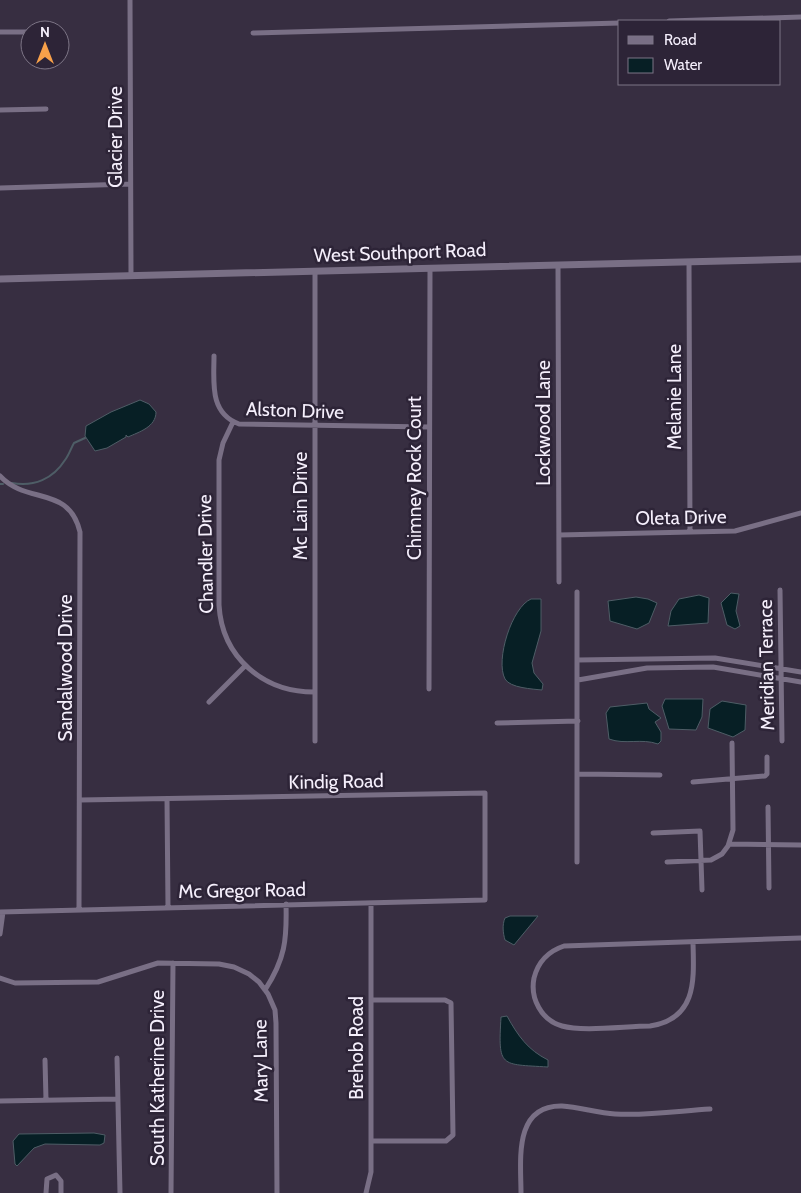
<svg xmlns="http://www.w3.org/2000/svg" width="801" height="1193" font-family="Cabin,sans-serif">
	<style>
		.water { fill: #071f25; stroke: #4e5d66 }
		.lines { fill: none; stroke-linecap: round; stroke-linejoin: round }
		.stream { stroke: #4e5d66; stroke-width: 2 }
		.street { stroke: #796f85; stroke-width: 5 }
		.secondary { stroke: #796f85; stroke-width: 7 }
		.labels { text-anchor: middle; stroke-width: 5; stroke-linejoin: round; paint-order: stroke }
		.street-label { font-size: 19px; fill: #f5effc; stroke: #2d2437 }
	</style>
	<rect width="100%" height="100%" fill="#372e41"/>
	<path class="water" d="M 140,400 L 149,404 L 156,412 C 156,427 139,432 128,437 L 126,435 L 126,437 L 107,448 L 95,451 L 85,436 L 86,426 L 111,412 Z
		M 731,593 L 739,594 L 736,611 L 740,626 L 735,629 L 727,625 L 721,603 Z
		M 699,595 L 709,598 L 708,623 L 668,626 L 671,611 L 679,599 Z
		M 636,597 L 648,599 L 657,603 L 649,623 L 637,629 L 610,621 L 608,601 Z
		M 531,599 L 541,599 L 541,631 L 532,663 L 534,673 L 543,684 L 542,690 C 533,689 510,688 505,679 C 495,660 512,607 531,599 Z
		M 665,699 L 703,699 L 702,717 L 696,730 L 669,729 L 662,706 Z
		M 722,701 L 746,705 L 745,730 L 733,737 L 708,728 L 710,709 Z
		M 647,703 L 649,709 L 661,718 L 655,722 L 661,732 L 661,741 L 658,744 C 641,738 625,745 609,739 L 606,713 L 610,707 Z
		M 510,916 L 538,916 L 514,945 L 505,940 C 503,933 502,925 505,918 Z
		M 507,1016 C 518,1036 528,1050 548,1060 L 548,1067 C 500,1064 498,1068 501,1017 Z
		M 94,1133 L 105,1135 L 104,1143 L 100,1145 L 45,1144 L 34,1148 L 17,1166 L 15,1164 L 13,1141 L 19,1134 Z"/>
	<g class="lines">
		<path class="stream" d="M 12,483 C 34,487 53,479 65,460 C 69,455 71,448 74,443 L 85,438
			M 0,484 L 3,484"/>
		<path class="street" d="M 130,0 L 131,274
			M 669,21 L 801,17
			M 0,32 L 30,32
			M 253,33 L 620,23
			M 0,110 L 46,109
			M 0,188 L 130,184
			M 689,262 L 690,532
			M 558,265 L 559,582
			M 214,356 C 214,382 209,413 239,424 L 429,427
			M 233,422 L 223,443 L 219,460 L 219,605 C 222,658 264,692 314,692
			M 0,476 C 27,505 69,485 80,532 L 79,909
			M 559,535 L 735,531 L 801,513
			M 780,590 L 782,741
			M 578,660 L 715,658 L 801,672
			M 578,680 L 647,668 L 713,667 L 801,682
			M 429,689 L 430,268
			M 209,702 L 245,666
			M 497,723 L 578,721
			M 315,741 L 315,271
			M 578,774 L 660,775
			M 693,782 L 765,776 L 767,774 L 767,757
			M 167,799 L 168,907
			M 768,807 L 769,888
			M 653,833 L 700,831 L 702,890
			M 730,844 L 801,845
			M 577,862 L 577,592
			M 667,862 L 711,860 L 722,854 L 728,846 L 733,830 L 732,743
			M 0,912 L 485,900 L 485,793 L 80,800
			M 0,934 L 3,912
			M 693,943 C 694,980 697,1019 650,1026 C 626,1026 583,1032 562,1026 C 541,1020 530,998 534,978 C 538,962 549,951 564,946 L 801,938
			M 0,978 L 15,983 L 98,982 L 158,963 L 219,964 L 234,967 L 249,974 L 259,982 L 268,994 L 275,1010 L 276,1023 L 277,1193
			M 265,990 C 285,959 287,940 286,904
			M 371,1000 L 445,1000 L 451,1003 L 453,1135 L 446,1141 L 371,1141
			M 117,1058 L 120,1193
			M 45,1060 L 46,1100
			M 0,1101 L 118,1099
			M 46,1193 L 47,1179 L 56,1175 L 61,1181 L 61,1193
			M 171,1193 L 173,963
			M 366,1193 L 371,1172 L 371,903
			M 521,1193 C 521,1161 513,1105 562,1106 C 580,1107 597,1113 615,1114 C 646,1116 679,1111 710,1109"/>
		<path class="secondary" d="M 0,279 L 801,259"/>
	</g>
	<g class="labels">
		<g class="street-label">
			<text transform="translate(115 137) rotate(-90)" y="7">Glacier Drive</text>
			<text transform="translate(400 252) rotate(-2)" y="7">West Southport Road</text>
			<text transform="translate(674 397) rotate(-90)" y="7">Melanie Lane</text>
			<text transform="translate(295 410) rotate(2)" y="7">Alston Drive</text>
			<text transform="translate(543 423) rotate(-90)" y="7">Lockwood Lane</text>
			<text transform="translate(414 478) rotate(-90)" y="7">Chimney Rock Court</text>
			<text transform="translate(300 506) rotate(-90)" y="7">Mc Lain Drive</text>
			<text transform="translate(681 517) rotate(-1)" y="7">Oleta Drive</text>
			<text transform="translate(205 554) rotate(-91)" y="7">Chandler Drive</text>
			<text transform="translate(766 665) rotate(-91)" y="7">Meridian Terrace</text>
			<text transform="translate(65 668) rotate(-90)" y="7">Sandalwood Drive</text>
			<text transform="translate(336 781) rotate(-1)" y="7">Kindig Road</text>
			<text transform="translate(242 890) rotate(-1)" y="7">Mc Gregor Road</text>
			<text transform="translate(356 1048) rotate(-90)" y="7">Brehob Road</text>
			<text transform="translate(260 1061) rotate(-91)" y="7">Mary Lane</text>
			<text transform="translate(157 1078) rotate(-90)" y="7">South Katherine Drive</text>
		</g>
	</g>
	<rect x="618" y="20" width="162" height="65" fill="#2d2437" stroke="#7d7586"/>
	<rect x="628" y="36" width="25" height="8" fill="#796f85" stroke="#7d7586"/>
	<text x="664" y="45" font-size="15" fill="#f5effc">Road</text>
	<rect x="628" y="58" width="25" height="15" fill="#071f25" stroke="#7d7586"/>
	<text x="664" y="70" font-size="15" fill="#f5effc">Water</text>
	<g transform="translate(45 45)"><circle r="24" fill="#2d2437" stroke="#7d7586"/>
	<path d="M0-4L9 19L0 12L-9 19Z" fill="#f8a14a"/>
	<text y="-8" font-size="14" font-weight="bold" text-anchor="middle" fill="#f5effc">N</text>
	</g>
</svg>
